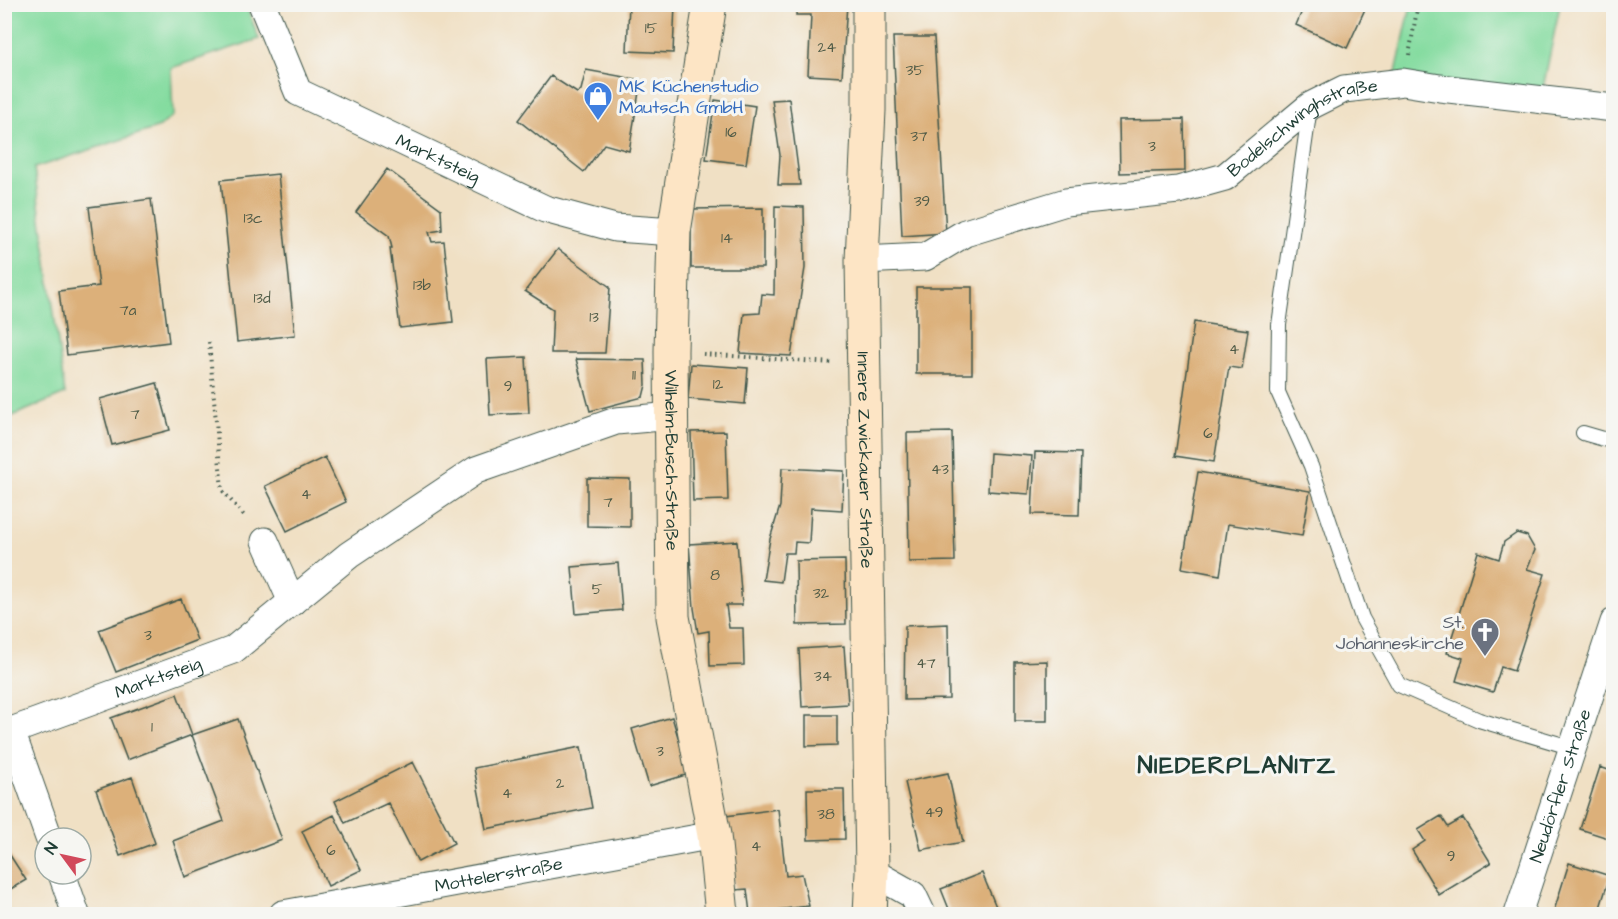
<svg xmlns="http://www.w3.org/2000/svg" width="1618" height="919" font-family="'Architects Daughter',sans-serif">
	<style>
		.green { fill: #83db9f; stroke: #518c6a; stroke-width: 1.5 }
		.building { fill: #dcb07a }
		.lines { fill: none; stroke-linecap: round; stroke-linejoin: round }
		.lane-casing { stroke: #3e554a; stroke-width: 16 }
		.street-casing { stroke: #3e554a; stroke-width: 29 }
		.secondary-casing { stroke: #3e554a; stroke-width: 35 }
		.path { stroke: #3e554a; stroke-width: 4; stroke-dasharray: 1.5 4.5; stroke-linecap: butt }
		.lane { stroke: #fff; stroke-width: 14 }
		.street { stroke: #fff; stroke-width: 27 }
		.secondary { stroke: #fde5c5; stroke-width: 33 }
		.labels { text-anchor: middle; stroke-width: 6; stroke-linejoin: round; paint-order: stroke }
		.number-label { font-size: 15px; fill: #4e5a46 }
		.shop-label { font-size: 18px; fill: #366cbe; stroke: #f6f6f2; text-anchor: start }
		.street-label { font-size: 18px; fill: #1f3d34; stroke: #f6f6f2 }
		.worship-label { font-size: 18px; fill: #5b616d; stroke: #f6f6f2; text-anchor: end }
		.district-label { font-size: 24px; font-weight: bold; letter-spacing: 1.5px; fill: #1f3d34; stroke: #f6f6f2 }
	</style>
	<rect width="100%" height="100%" fill="#f6f6f2"/>
	<filter id="ink" filterUnits="userSpaceOnUse"><feTurbulence type="fractalNoise" baseFrequency=".0167" numOctaves="2"/><feDisplacementMap in="SourceGraphic" scale="12" xChannelSelector="R" yChannelSelector="G"/><feConvolveMatrix kernelMatrix="1 2 1 2 8 2 1 2 1" color-interpolation-filters="sRGB"/></filter>
	<filter id="wash" filterUnits="userSpaceOnUse"><feTurbulence type="fractalNoise" baseFrequency=".008" numOctaves="4" result="noise"/><feDisplacementMap in="SourceGraphic" scale="24" xChannelSelector="R" yChannelSelector="G"/><feGaussianBlur stdDeviation="1.35" result="paint"/><feColorMatrix in="noise" values="0 0 0 0 0 0 0 0 0 0 0 0 0 0 0 0 0 1.4 0 .05"/><feComposite in="paint" operator="in"/></filter>
	<g filter="url(#wash)">
		<rect width="100%" height="100%" fill="#f0e0c4"/>
		<path class="green" d="M 5,4 L 246,5 L 259,39 L 171,68 L 173,115 L 160,127 L 34,168 L 65,394 L 5,419 Z
			M 1411,5 L 1560,5 L 1542,93 L 1395,77 Z"/>
		<g id="blocks">
			<path class="building" d="M 629,4 L 675,4 L 673,53 L 627,51 Z
				M 797,4 L 847,4 L 842,77 L 808,75 L 811,15 L 796,15 Z
				M 1305,4 L 1354,4 L 1365,9 L 1347,48 L 1296,25 Z
				M 893,37 L 934,37 L 946,233 L 902,236 Z
				M 586,70 L 641,80 L 629,151 L 604,144 L 584,172 L 518,120 L 551,76 L 577,93 L 581,90 Z
				M 789,99 L 800,185 L 778,185 L 780,155 L 772,100 Z
				M 715,100 L 755,106 L 746,164 L 706,159 Z
				M 1184,119 L 1185,171 L 1120,173 L 1119,120 Z
				M 387,169 L 441,209 L 442,230 L 429,232 L 432,242 L 444,241 L 453,322 L 400,328 L 390,248 L 392,248 L 389,236 L 356,212 Z
				M 278,174 L 295,335 L 237,342 L 221,180 Z
				M 151,199 L 169,342 L 67,355 L 59,291 L 99,286 L 89,207 Z
				M 775,206 L 804,207 L 805,268 L 791,356 L 740,353 L 744,314 L 760,313 L 762,294 L 774,295 Z
				M 763,208 L 763,268 L 691,268 L 691,209 Z
				M 558,249 L 610,287 L 605,353 L 551,353 L 553,309 L 525,291 Z
				M 916,287 L 972,287 L 972,374 L 916,374 Z
				M 1194,322 L 1248,330 L 1242,369 L 1229,367 L 1214,462 L 1175,456 Z
				M 526,357 L 529,413 L 490,415 L 487,359 Z
				M 576,359 L 645,360 L 646,385 L 643,397 L 590,411 Z
				M 691,364 L 748,368 L 745,404 L 688,399 Z
				M 157,383 L 170,430 L 112,445 L 100,399 Z
				M 726,431 L 728,500 L 693,501 L 691,432 Z
				M 952,432 L 955,561 L 909,562 L 907,433 Z
				M 1035,452 L 1081,453 L 1079,515 L 1032,514 Z
				M 990,453 L 1032,456 L 1029,494 L 988,491 Z
				M 325,457 L 346,502 L 287,531 L 265,486 Z
				M 782,468 L 844,471 L 842,510 L 811,508 L 809,543 L 795,542 L 794,553 L 785,553 L 781,582 L 763,580 L 770,539 L 780,506 Z
				M 1198,472 L 1310,491 L 1302,536 L 1228,524 L 1220,575 L 1182,568 Z
				M 587,478 L 630,479 L 630,527 L 587,526 Z
				M 1517,533 L 1527,536 L 1535,550 L 1527,569 L 1545,574 L 1514,671 L 1501,667 L 1493,692 L 1456,681 L 1463,658 L 1447,653 L 1478,552 L 1499,559 L 1504,542 Z
				M 737,541 L 742,605 L 726,605 L 729,628 L 743,628 L 744,665 L 710,666 L 709,631 L 698,633 L 694,608 L 689,544 Z
				M 845,560 L 846,624 L 797,625 L 796,561 Z
				M 618,563 L 622,610 L 576,614 L 572,567 Z
				M 181,599 L 197,640 L 116,672 L 99,630 Z
				M 948,624 L 949,699 L 904,700 L 905,626 Z
				M 844,646 L 848,704 L 802,707 L 799,649 Z
				M 1047,661 L 1047,721 L 1015,721 L 1015,662 Z
				M 177,694 L 192,735 L 127,760 L 111,718 Z
				M 806,715 L 837,715 L 837,745 L 806,746 Z
				M 672,717 L 689,774 L 649,786 L 632,729 Z
				M 238,719 L 282,840 L 185,877 L 173,841 L 224,821 L 192,735 Z
				M 581,747 L 592,808 L 486,829 L 474,768 Z
				M 413,762 L 454,843 L 418,862 L 388,803 L 345,823 L 335,801 Z
				M 1600,767 L 1614,772 L 1614,840 L 1580,829 Z
				M 948,773 L 963,842 L 921,850 L 905,782 Z
				M 132,777 L 155,843 L 120,856 L 96,790 Z
				M 807,789 L 844,789 L 845,839 L 808,840 Z
				M 778,809 L 786,876 L 802,874 L 809,906 L 750,913 L 747,889 L 735,890 L 726,816 Z
				M 334,815 L 361,870 L 328,886 L 302,831 Z
				M 1441,816 L 1448,827 L 1463,818 L 1491,863 L 1439,895 L 1412,850 L 1425,841 L 1418,830 Z
				M 4,846 L 26,880 L 4,893 Z
				M 1569,863 L 1610,876 L 1598,914 L 1553,914 Z
				M 982,873 L 999,914 L 951,914 L 941,889 Z"/>
		</g>
	</g>
	<g filter="url(#ink)">
		<use href="#blocks" fill-opacity="0" stroke="#3e554a" stroke-width="1.5"/>
		<g class="lines">
			<g class="lane-casing">
				<path id="lane" d="M 1310,107 L 1279,325 L 1278,392 L 1311,466 L 1362,618 L 1399,685 L 1479,720 L 1573,748
					M 1583,433 L 1614,442"/>
			</g>
			<g class="street-casing">
				<g id="street">
					<path id="s1" d="M 262,4 L 298,92 L 545,209 L 615,228 L 674,232"/>
					<path id="s2" d="M 862,260 L 925,257 L 965,233 L 1066,202 L 1178,190 L 1225,177 L 1310,106 L 1344,89 L 1403,82 L 1440,88 L 1614,108"/>
					<path d="M 265,541 L 292,602"/>
					<path id="s3" d="M 49,838 L 11,731 L 233,650 L 349,555 L 476,470 L 616,421 L 673,416"/>
					<path d="M 872,872 L 913,895 L 922,914"/>
					<path d="M 62,874 L 76,914"/>
					<path id="s4" d="M 283,914 L 714,835"/>
					<path id="s5" d="M 1518,914 L 1614,622"/>
				</g>
			</g>
			<g class="secondary-casing">
				<g id="secondary">
					<path id="s6" d="M 710,4 L 674,232 L 671,351 L 673,617 L 714,835 L 722,914"/>
					<path id="s7" d="M 869,4 L 869,110 L 862,260 L 872,872 L 870,914"/>
				</g>
			</g>
			<path class="path" d="M 1409,55 L 1418,4
				M 209,342 L 222,490 L 246,518
				M 703,354 L 833,363"/>
			<use href="#lane" class="lane"/>
			<use href="#street" class="street"/>
			<use href="#secondary" class="secondary"/>
		</g>
	</g>
	<defs>
		<g id="shop-pin" transform="scale(1.5)"><path d="M0 17L-7.5 6A9.5 9.5 0 1 1 7.5 6Z" fill="#3f7fe0" stroke="#f6f6f2"/><path d="M-5-2.5h2.3a2.7 3.5 0 0 1 5.4 0H5L5.5 6h-11ZM-1.5-2.5h3a1.5 2.3 0 0 0-3 0Z" fill="#fff"/></g>
		<g id="church-pin" transform="scale(1.5)"><path d="M0 17L-7.5 6A9.5 9.5 0 1 1 7.5 6Z" fill="#6b7280" stroke="#f6f6f2"/><path d="M-1.2-6h2.4v3.5h3.3v2.4h-3.3V6h-2.4V-.1h-3.3v-2.4h3.3Z" fill="#fff"/></g>
	</defs>
	<g fill-rule="evenodd">
		<use href="#shop-pin" x="598" y="96"/>
		<use href="#church-pin" x="1485" y="632"/>
	</g>
	<g class="labels">
		<g class="number-label">
			<text x="651" y="33">15</text>
			<text x="827" y="52">24</text>
			<text x="915" y="75">35</text>
			<text x="731" y="137">16</text>
			<text x="919" y="141">37</text>
			<text x="1152" y="151">3</text>
			<text x="922" y="206">39</text>
			<text x="253" y="223">13c</text>
			<text x="727" y="243">14</text>
			<text x="422" y="290">13b</text>
			<text x="262" y="303">13d</text>
			<text x="128" y="315">7a</text>
			<text x="594" y="322">13</text>
			<text x="1234" y="354">4</text>
			<text x="634" y="380">11</text>
			<text x="718" y="389">12</text>
			<text x="508" y="391">9</text>
			<text x="135" y="419">7</text>
			<text x="1208" y="438">6</text>
			<text x="940" y="474">43</text>
			<text x="306" y="499">4</text>
			<text x="608" y="507">7</text>
			<text x="715" y="580">8</text>
			<text x="597" y="594">5</text>
			<text x="821" y="598">32</text>
			<text x="148" y="640">3</text>
			<text x="926" y="668">47</text>
			<text x="823" y="681">34</text>
			<text x="152" y="732">1</text>
			<text x="660" y="756">3</text>
			<text x="560" y="788">2</text>
			<text x="507" y="798">4</text>
			<text x="934" y="817">49</text>
			<text x="826" y="819">38</text>
			<text x="756" y="851">4</text>
			<text x="331" y="855">6</text>
			<text x="1451" y="861">9</text>
		</g>
		<g class="shop-label">
			<text x="619" y="92">MK Küchenstudio<tspan x="619" dy="21">Mautsch GmbH</tspan></text>
		</g>
		<g class="street-label">
			<text dy="6" stroke="none"><textPath href="#s2" startOffset="471">Bodelschwinghstraße</textPath></text>
			<text dy="6" stroke="none"><textPath href="#s1" startOffset="250">Marktsteig</textPath></text>
			<text dy="6" stroke="none"><textPath href="#s7" startOffset="456">Innere Zwickauer Straße</textPath></text>
			<text dy="6" stroke="none"><textPath href="#s6" startOffset="459">Wilhelm-Busch-Straße</textPath></text>
			<text dy="6" stroke="none"><textPath href="#s3" startOffset="270">Marktsteig</textPath></text>
			<text dy="6" stroke="none"><textPath href="#s5" startOffset="135">Neudörfler Straße</textPath></text>
			<text dy="6" stroke="none"><textPath href="#s4" startOffset="219">Mottelerstraße</textPath></text>
		</g>
		<g class="worship-label">
			<text x="1464" y="628">St.<tspan x="1464" dy="21">Johanneskirche</tspan></text>
		</g>
		<g class="district-label">
			<text x="1237" y="773">NIEDERPLANITZ</text>
		</g>
	</g>
	<rect width="1618" height="919" fill="none" stroke="#f6f6f2" stroke-width="24"/>
	<g transform="translate(63 856) rotate(303)"><circle r="28" fill="#f6f6f2" stroke="#a0aca6" stroke-width="1.5"/>
	<path d="M0-4.5L10 22L0 15L-10 22Z" fill="#d1495b"/>
	<text y="-9" font-size="16" font-weight="bold" text-anchor="middle" fill="#1f3d34">N</text>
	</g>
</svg>
